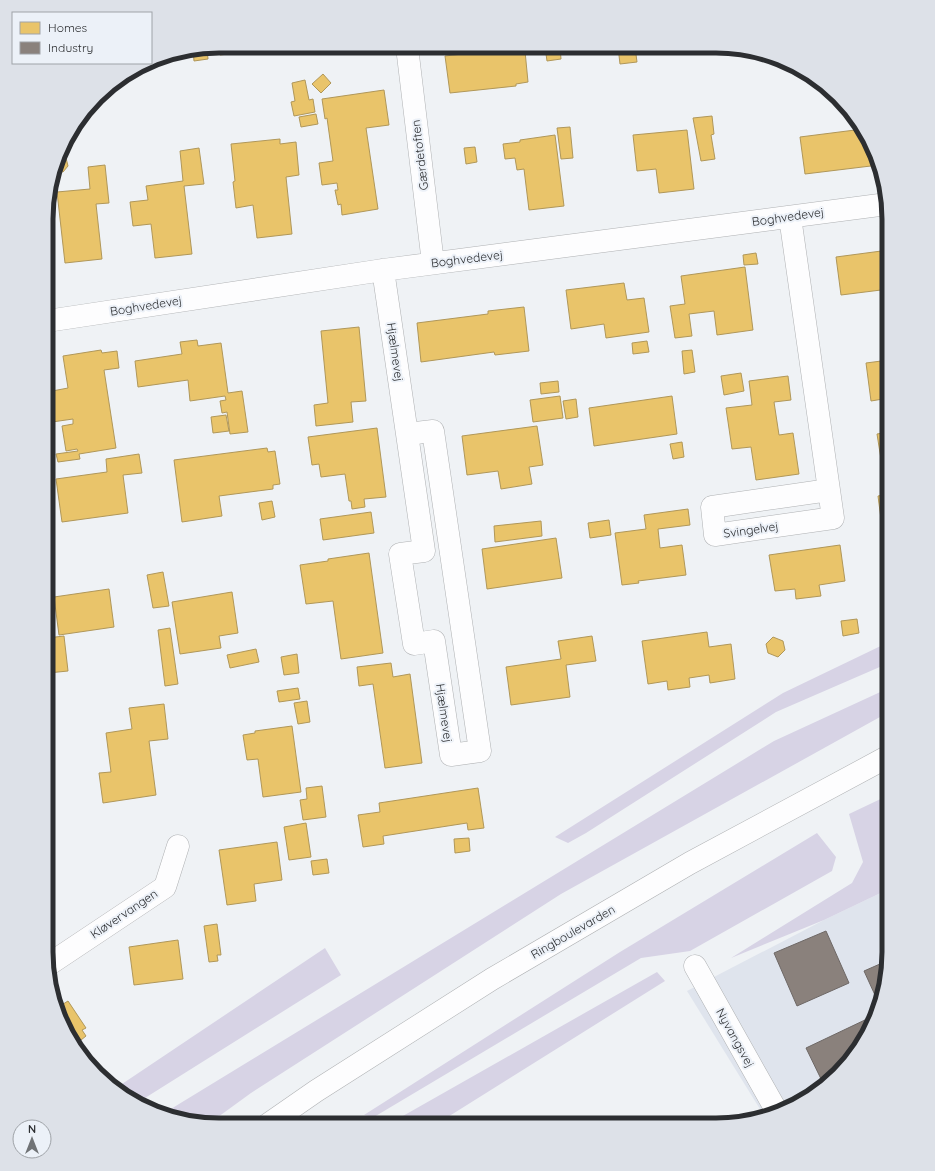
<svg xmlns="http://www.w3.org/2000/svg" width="935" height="1171" font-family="Quicksand,sans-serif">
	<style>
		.built { fill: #dfe4ed }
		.forest { fill: #d7d3e5 }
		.homes { fill: #e9c46a; stroke: #b09759 }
		.industry { fill: #8a817c; stroke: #6e6866 }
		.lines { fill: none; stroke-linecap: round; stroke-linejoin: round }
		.street-casing { stroke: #afb1b3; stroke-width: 23 }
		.secondary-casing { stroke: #afb1b3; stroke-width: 23 }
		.street { stroke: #fdfdfe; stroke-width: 22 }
		.secondary { stroke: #fdfdfe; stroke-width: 22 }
		.labels { text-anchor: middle; stroke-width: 4; stroke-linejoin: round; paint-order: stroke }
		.street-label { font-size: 12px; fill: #2c2e31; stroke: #ecf1f8 }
		.rim { fill: none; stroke: #2c2e31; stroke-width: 5 }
	</style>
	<rect width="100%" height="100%" fill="#eff2f5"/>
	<path class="built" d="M 889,889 L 889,964 L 880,1008 L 860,1048 L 802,1102 L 763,1114 L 687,991 L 824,920 Z"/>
	<path class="forest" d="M 889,642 L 889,663 L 776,712 L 586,833 L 568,843 L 555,837 L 783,693 Z
		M 889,688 L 889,712 L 561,894 L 251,1093 L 207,1125 L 161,1115 L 774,741 Z
		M 889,795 L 889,889 L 824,920 L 731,958 L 852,883 L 863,862 L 849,814 Z
		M 817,833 L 836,857 L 832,871 L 690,951 L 641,958 L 374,1117 L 364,1115 L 620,952 Z
		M 325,948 L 341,975 L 137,1103 L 123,1096 L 116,1088 Z
		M 657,972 L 665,981 L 435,1125 L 387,1125 Z"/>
	<path class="homes" d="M 219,46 L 251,46 L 252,51 L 220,55 Z
		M 299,46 L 321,46 L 300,49 Z
		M 488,47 L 521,47 L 521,52 L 525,51 L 528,82 L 516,84 L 516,86 L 450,93 L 445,56 L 489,51 Z
		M 545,47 L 560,47 L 561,59 L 547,61 Z
		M 618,47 L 635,47 L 637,62 L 620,64 Z
		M 207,48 L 208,59 L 194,61 L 193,50 Z
		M 323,74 L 331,83 L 321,93 L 312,84 Z
		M 305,80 L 309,100 L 313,99 L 315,112 L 294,116 L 291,102 L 295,101 L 292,83 Z
		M 384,90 L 389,125 L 366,128 L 378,209 L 342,215 L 341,204 L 338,205 L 335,190 L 338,190 L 337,183 L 322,185 L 319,163 L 333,161 L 327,118 L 325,119 L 322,99 Z
		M 316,114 L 318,124 L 301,127 L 299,117 Z
		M 712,116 L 714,134 L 711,135 L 715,159 L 701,161 L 693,118 Z
		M 570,127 L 573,158 L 561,159 L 557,128 Z
		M 863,129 L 866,133 L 879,165 L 805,174 L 800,137 Z
		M 687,130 L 694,189 L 659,193 L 656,169 L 637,171 L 633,135 Z
		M 555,135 L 564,206 L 529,210 L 524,169 L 517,170 L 515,158 L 505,159 L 503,144 L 520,142 L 520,140 Z
		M 280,139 L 280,144 L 296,142 L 299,175 L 286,177 L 292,234 L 257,238 L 253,205 L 236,208 L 233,182 L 235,181 L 231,144 Z
		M 475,147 L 477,162 L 466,164 L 464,148 Z
		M 199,148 L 204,184 L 184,186 L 192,254 L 155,258 L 151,224 L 133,226 L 130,202 L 148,200 L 146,186 L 183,181 L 180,151 Z
		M 61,157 L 66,158 L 68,166 L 63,172 L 56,170 Z
		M 105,165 L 109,203 L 96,204 L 102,259 L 65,263 L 57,192 L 90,189 L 88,167 Z
		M 889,250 L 889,289 L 841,295 L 836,257 Z
		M 756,253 L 758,264 L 744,265 L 743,255 Z
		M 745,267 L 753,330 L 717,335 L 714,311 L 689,314 L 692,336 L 675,338 L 670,306 L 685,304 L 681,276 Z
		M 624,283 L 627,300 L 644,298 L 649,332 L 606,338 L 604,324 L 571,329 L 566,290 Z
		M 524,307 L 529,351 L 495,355 L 494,352 L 421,362 L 417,323 L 488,314 L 488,311 Z
		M 359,327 L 366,401 L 351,402 L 353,422 L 316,426 L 314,405 L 328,403 L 321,331 Z
		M 197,340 L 198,346 L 221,343 L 228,393 L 242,391 L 248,432 L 230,434 L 227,412 L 222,413 L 220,401 L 226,400 L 225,396 L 190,401 L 188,380 L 138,387 L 135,361 L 182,354 L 180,342 Z
		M 647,341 L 649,352 L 633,354 L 632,343 Z
		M 101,350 L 102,353 L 117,351 L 119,368 L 104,370 L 116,448 L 79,454 L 80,459 L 58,462 L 56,454 L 78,451 L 77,449 L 66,451 L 62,426 L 73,424 L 73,419 L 52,422 L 47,392 L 68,388 L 63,356 Z
		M 692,350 L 695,372 L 684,374 L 682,351 Z
		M 889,360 L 889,398 L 871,401 L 866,363 Z
		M 741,373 L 744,391 L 724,395 L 721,376 Z
		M 788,376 L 791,400 L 774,402 L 779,435 L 793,433 L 799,474 L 756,480 L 751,447 L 732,449 L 726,408 L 752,405 L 749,381 Z
		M 558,381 L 559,392 L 541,394 L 540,383 Z
		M 560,396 L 563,418 L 533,422 L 530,400 Z
		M 672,396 L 677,434 L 594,446 L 589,408 Z
		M 576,399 L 578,417 L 566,419 L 563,401 Z
		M 226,415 L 229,431 L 213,433 L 211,417 Z
		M 537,426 L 543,465 L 529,467 L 532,484 L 501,489 L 498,471 L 467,475 L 462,436 Z
		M 377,428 L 386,497 L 364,499 L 365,507 L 352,509 L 351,501 L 349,501 L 345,474 L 321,477 L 319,464 L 312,465 L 308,437 Z
		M 889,432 L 889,457 L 881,459 L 877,434 Z
		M 682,442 L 684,457 L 673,459 L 670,444 Z
		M 267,448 L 268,452 L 275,451 L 280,484 L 273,485 L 273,489 L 219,496 L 222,516 L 182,522 L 174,460 Z
		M 139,454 L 142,473 L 123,475 L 128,513 L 62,522 L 56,479 L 107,472 L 106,459 Z
		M 889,494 L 889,534 L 883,534 L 878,496 Z
		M 272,501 L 275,517 L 262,520 L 259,503 Z
		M 688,509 L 690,525 L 658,529 L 660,548 L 682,545 L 686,575 L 638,581 L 639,583 L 622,585 L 615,533 L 646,529 L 644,515 Z
		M 371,512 L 374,533 L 323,540 L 320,519 Z
		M 609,520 L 611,535 L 590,538 L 588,523 Z
		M 541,521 L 542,536 L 495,542 L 494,526 Z
		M 556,538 L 562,578 L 487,589 L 482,549 Z
		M 840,545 L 845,581 L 819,585 L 821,596 L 796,599 L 795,589 L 775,591 L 769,555 Z
		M 369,553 L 383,653 L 341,659 L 333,601 L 306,604 L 300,565 L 328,561 L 328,559 Z
		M 163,572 L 169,606 L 153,608 L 147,575 Z
		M 109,589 L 114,627 L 59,635 L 54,597 Z
		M 232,592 L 238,633 L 219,636 L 221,648 L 180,654 L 172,602 Z
		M 857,619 L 859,633 L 843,636 L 841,621 Z
		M 170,628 L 178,684 L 165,686 L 158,630 Z
		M 707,632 L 709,647 L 731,644 L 735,679 L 710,683 L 709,675 L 689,678 L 690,687 L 668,690 L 667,681 L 648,684 L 642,641 Z
		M 64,636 L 68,671 L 48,673 L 47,662 L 47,638 Z
		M 592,636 L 596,661 L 566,665 L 570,697 L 511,705 L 506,667 L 561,659 L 558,641 Z
		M 773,637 L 783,641 L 785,650 L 778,657 L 768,653 L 766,644 Z
		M 256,649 L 259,662 L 230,668 L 227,655 Z
		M 297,654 L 299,673 L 284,675 L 281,657 Z
		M 391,663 L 393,677 L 410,674 L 422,763 L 385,768 L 373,684 L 359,686 L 357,667 Z
		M 298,688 L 300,699 L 279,702 L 277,691 Z
		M 307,701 L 310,722 L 298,724 L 294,703 Z
		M 164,704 L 168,739 L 149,741 L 156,795 L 103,803 L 99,773 L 111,772 L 106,733 L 132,729 L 129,708 Z
		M 292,726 L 301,792 L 263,797 L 258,759 L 247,760 L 243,735 L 255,733 L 255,731 Z
		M 46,757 L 49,757 L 53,787 L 46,788 Z
		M 322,786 L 326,817 L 303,820 L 300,800 L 307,799 L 306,788 Z
		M 478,788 L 484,828 L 468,830 L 467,823 L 383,836 L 384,844 L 363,847 L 358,815 L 380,812 L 379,803 Z
		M 46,823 L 52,862 L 46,862 Z
		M 306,823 L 311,857 L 289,860 L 284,827 Z
		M 469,838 L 470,851 L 455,853 L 454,839 Z
		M 277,842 L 282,880 L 254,884 L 256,901 L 227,905 L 219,850 Z
		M 327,859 L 329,873 L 313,875 L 311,861 Z
		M 217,924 L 221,955 L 217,955 L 218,961 L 209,962 L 204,926 Z
		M 178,940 L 183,979 L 134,985 L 129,947 Z
		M 68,1001 L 86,1028 L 82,1030 L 86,1036 L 81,1040 L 78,1037 L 72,1041 L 69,1038 L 57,1008 Z"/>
	<path class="industry" d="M 826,931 L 849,983 L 797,1006 L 774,953 Z
		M 889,960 L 889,964 L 880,1006 L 864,971 Z
		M 867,1019 L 871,1026 L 860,1048 L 823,1083 L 806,1048 Z"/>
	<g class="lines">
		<g class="street-casing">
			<path id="street" d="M 407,47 L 433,263
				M 790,217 L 833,518 L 715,535 L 712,507 L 829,490
				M 383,270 L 407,434 L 433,431 L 480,751 L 451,755 L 434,641 L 414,644 L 400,554 L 424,551 L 407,434
				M 47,321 L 383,270 L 887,204
				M 48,965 L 165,887 L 178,846
				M 695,966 L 776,1110"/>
		</g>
		<g class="secondary-casing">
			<path id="secondary" d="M 267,1125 L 316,1091 L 492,979 L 690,863 L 889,756"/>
		</g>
		<use href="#street" class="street"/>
		<use href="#secondary" class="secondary"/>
	</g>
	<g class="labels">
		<g class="street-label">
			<text transform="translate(420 155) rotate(-97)" y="4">Gærdetoften</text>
			<text transform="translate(788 217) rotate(-8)" y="4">Boghvedevej</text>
			<text transform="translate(467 259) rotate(-7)" y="4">Boghvedevej</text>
			<text transform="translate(146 306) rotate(-9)" y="4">Boghvedevej</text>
			<text transform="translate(395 352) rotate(82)" y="4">Hjælmevej</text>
			<text transform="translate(751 530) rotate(-8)" y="4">Svingelvej</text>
			<text transform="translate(444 713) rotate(82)" y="4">Hjælmevej</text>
			<text transform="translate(124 914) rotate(-34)" y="4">Kløvervangen</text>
			<text transform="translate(573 932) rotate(-30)" y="4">Ringboulevarden</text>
			<text transform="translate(735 1038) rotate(61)" y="4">Nyvangsvej</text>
		</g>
	</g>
	<path d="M0 0H935V1171H0ZM219 53H716A166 166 0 0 1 882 219V952A166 166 0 0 1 716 1118H219A166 166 0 0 1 53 952V219A166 166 0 0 1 219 53Z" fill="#dde1e8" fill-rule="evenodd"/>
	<path class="rim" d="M219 53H716A166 166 0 0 1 882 219V952A166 166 0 0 1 716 1118H219A166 166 0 0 1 53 952V219A166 166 0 0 1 219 53Z"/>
	<rect x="12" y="12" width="140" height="52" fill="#ecf1f8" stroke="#9fa3a8"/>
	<rect x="20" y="22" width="20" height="12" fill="#e9c46a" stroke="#9fa3a8"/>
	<text x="48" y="32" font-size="12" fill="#2c2e31">Homes</text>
	<rect x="20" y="42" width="20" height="12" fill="#8a817c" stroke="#9fa3a8"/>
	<text x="48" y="52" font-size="12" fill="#2c2e31">Industry</text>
	<g transform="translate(32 1139)"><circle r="19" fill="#ecf1f8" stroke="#9fa3a8"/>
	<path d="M0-3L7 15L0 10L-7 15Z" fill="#707376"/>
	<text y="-6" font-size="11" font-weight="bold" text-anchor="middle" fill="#2c2e31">N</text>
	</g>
</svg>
